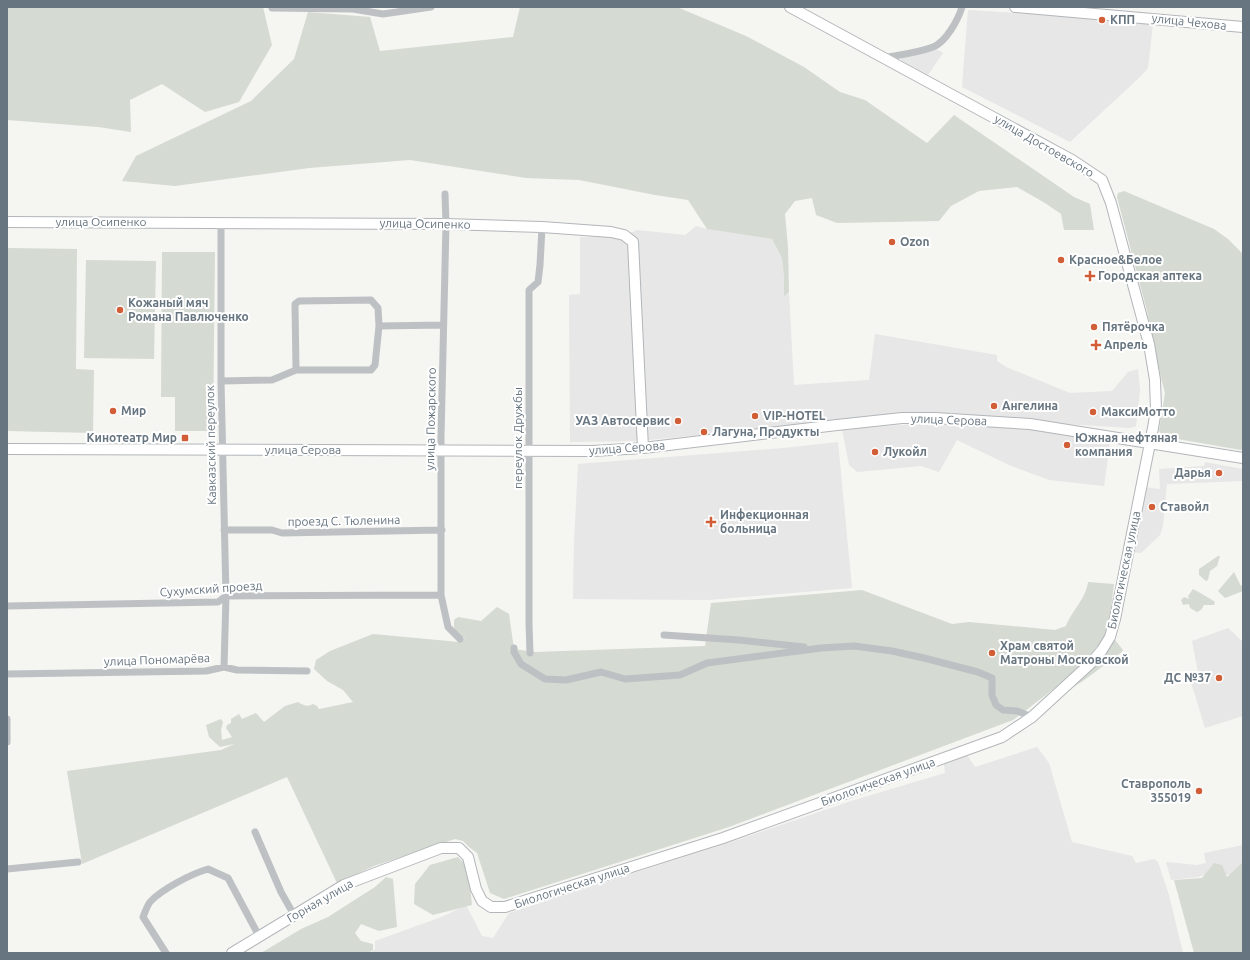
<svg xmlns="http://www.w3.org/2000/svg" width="1250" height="960" font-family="Ubuntu,sans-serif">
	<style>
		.built { fill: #e6e7e6 }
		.green { fill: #d5dad2 }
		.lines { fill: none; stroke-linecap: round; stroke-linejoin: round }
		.secondary-casing { stroke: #b2b6ba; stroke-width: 12 }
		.street { stroke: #bdc1c4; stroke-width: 7 }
		.secondary { stroke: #fff; stroke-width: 10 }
		.poi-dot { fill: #d15e37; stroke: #fff; stroke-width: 1.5 }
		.labels { text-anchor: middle; stroke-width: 4; stroke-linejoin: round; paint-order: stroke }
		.poi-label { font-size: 12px; font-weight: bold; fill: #677580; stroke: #fff; text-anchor: start }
		.street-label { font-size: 12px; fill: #677580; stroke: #fff }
	</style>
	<rect width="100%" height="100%" fill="#f5f5f2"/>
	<path class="built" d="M 968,10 L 1100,18 L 1153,24 L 1148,68 L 1141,76 L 1070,142 L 962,87 Z
		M 936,49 L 943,53 L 928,75 L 901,60 L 902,56 Z
		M 696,226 L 707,229 L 772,239 L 782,258 L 784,277 L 784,295 L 789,292 L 794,385 L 869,380 L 875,334 L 997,355 L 997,361 L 1006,367 L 1070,393 L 1112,391 L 1128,372 L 1138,369 L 1140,390 L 1136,426 L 1130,428 L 1065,424 L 1033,419 L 979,417 L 836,422 L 638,441 L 570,442 L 569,295 L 580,294 L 580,237 L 622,237 L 637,230 L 685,235 Z
		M 917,424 L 1022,427 L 1110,443 L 1104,486 L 1049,480 L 1009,465 L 957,440 L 939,472 L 921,466 L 857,472 L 849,465 L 842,429 Z
		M 838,442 L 852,588 L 708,600 L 573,599 L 574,543 L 578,464 L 784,448 Z
		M 1205,462 L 1243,469 L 1243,481 L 1167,484 L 1163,526 L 1160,535 L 1141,553 L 1132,552 L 1144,487 L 1160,489 L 1159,469 L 1204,466 Z
		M 1228,628 L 1243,642 L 1243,716 L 1205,728 L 1190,679 L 1199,677 L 1192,641 Z
		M 1037,747 L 1049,763 L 1072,842 L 1132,856 L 1136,863 L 1154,859 L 1158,862 L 1169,895 L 1183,953 L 370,953 L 375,949 L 375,941 L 444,916 L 466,905 L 482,936 L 493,938 L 509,913 L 734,841 L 851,801 L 945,773 L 944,764 L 967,755 L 975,767 Z
		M 1243,845 L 1243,869 L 1235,874 L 1224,875 L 1222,869 L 1198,877 L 1171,880 L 1166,862 L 1197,865 L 1206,863 L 1204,853 Z"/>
	<path class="green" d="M 7,7 L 263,7 L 272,45 L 239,102 L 205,112 L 162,84 L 130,100 L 131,132 L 98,127 L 7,120 Z
		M 520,7 L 677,7 L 746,36 L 804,67 L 840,92 L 865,100 L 927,143 L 954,115 L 1074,197 L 1090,204 L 1094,230 L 1064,230 L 1061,214 L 1045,203 L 1017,187 L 979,191 L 951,206 L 939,221 L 837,223 L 816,215 L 812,198 L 795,201 L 785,214 L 788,247 L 789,292 L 784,296 L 784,277 L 782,258 L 772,239 L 707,229 L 688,200 L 655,195 L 579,180 L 526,178 L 410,160 L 309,168 L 175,186 L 122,181 L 136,156 L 251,101 L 294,59 L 308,12 L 370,17 L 380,51 L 513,37 Z
		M 1124,191 L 1214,229 L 1228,239 L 1243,254 L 1243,449 L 1241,450 L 1166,437 L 1161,434 L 1159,431 L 1165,393 L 1159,370 L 1147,311 L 1117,197 L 1118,193 Z
		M 7,248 L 77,249 L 76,369 L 94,370 L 93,433 L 7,431 Z
		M 162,252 L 215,252 L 213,431 L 175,431 L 175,397 L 161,397 Z
		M 86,260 L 156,261 L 154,359 L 84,358 Z
		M 1218,556 L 1220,556 L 1217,566 L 1210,571 L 1208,580 L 1206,581 L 1199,575 L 1199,569 Z
		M 1234,572 L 1241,586 L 1243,585 L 1243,591 L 1225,598 L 1218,591 Z
		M 1088,582 L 1114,584 C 1112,598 1111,616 1107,629 C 1097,659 1038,701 1013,720 L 729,827 L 504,899 L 490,893 L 477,853 L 469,847 L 463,841 L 455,839 L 374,866 L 337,883 L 287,777 L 82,864 L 67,771 L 221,750 L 234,744 L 220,747 L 209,737 L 206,725 L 221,719 L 223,722 L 221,730 L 222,740 L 232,737 L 226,728 L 227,725 L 231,723 L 231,719 L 239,714 L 242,719 L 256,713 L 264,722 L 285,706 L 298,702 C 304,706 308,707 313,704 L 317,706 L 319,709 L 353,702 L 343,690 L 327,681 L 314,669 L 316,660 L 330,651 L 373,634 L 459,642 L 465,638 L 457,635 L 454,627 L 454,620 L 458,617 L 481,621 L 497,607 L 509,614 L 514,649 L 535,652 L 705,646 L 711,603 L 862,590 L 952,624 L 969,622 L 1055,630 L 1066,626 C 1072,610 1086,599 1088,582 Z
		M 1193,589 C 1195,590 1213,600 1215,602 L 1214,605 L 1204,605 L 1201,610 L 1197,612 L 1190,608 L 1189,604 L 1183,605 L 1181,600 L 1184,597 L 1189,599 L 1188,596 Z
		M 1115,640 L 1123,650 L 1122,652 L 1083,681 L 1070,689 C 1085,672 1103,660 1115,640 Z
		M 458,857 L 468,867 L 472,905 L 433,915 L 414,904 L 415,884 L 430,865 Z
		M 1243,862 L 1243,953 L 1194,953 L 1174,880 L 1202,878 L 1214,863 L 1222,865 L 1227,877 Z
		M 386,877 L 393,879 L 397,927 L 379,931 L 361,924 L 355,933 L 361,941 L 373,944 L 373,950 L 368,953 L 261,953 L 301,929 L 328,917 L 375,887 Z"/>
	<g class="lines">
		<g class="secondary-casing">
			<path id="secondary" d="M 1015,7 L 1243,27
				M 7,222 L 446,224 L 542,227 L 611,232 L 624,235 L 633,242 L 643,448
				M 7,449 L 593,451 L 643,448 L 837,425 L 902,418 L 935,418 L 1030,424 L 1243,458
				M 232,953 L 344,885 L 441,848 L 459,848 L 468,857 L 476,889 L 482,901 L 491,907 L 505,907 L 723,838 L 1002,737 L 1032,717 L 1092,662 L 1102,650 L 1110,637 L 1115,619 L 1153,428 L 1156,410 L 1155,380 L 1149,344 L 1111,203 L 1102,180 L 1072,160 L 790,7"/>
		</g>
		<path class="street" d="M 272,8 L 353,9 L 383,14 L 431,7
			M 883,58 C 899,55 917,53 933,47 C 946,42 958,20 962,7
			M 445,194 L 446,224 L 441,437 L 441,595 L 448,627 L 460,639
			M 221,222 L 221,381 L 226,596 L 224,667
			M 296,370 L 295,304 L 299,301 L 371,300 L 378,308 L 379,326
			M 221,381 L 272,380 L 296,370 L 371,370 L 375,365 L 379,326 L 443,325
			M 224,530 L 272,530 L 282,533 L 442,530
			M 7,606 L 218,602 L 226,596 L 441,595
			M 664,635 L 739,640 L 804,647
			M 514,648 L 514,652 L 521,664 L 545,679 L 566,680 L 601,672 L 625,679 L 680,675 L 707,663 L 821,648 L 854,646 L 892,651 L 924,658 L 978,672 L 992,678 L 992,695 L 996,705 L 1003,710 L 1017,711 L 1032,717
			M 530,653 L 529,623 L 529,290 L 538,282 L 540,265 L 542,227
			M 7,674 L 206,671 L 224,667 L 237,670 L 307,671
			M 7,719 L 7,742
			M 255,832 L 281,892 L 294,915
			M 7,869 L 78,862
			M 166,953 L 143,917 C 145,912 147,906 150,902 C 162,889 191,874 208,869 L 228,878 L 259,936"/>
		<use href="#secondary" class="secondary"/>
	</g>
	<g class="poi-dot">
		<circle cx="1102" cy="20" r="4"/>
		<circle cx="892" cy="242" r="4"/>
		<circle cx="1061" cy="260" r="4"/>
		<path d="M1088 270h4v4h4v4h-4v4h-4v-4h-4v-4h4z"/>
		<circle cx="120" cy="310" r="4"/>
		<circle cx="1094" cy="327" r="4"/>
		<path d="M1094 339h4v4h4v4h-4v4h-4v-4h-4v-4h4z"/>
		<circle cx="994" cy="406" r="4"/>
		<circle cx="113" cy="411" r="4"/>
		<circle cx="1093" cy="412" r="4"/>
		<circle cx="755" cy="416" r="4"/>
		<circle cx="678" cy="421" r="4"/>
		<circle cx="704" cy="432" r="4"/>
		<rect x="181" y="434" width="8" height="8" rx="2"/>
		<circle cx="1067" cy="445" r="4"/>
		<circle cx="875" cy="452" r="4"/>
		<circle cx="1219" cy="473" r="4"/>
		<circle cx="1152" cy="507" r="4"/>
		<path d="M709 516h4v4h4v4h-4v4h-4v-4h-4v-4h4z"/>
		<circle cx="992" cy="653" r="4"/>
		<circle cx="1219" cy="678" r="4"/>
		<circle cx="1199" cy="791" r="4"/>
	</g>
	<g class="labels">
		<g class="poi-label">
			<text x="1110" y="24">КПП</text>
			<text x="900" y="246">Ozon</text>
			<text x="1069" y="264">Красное&amp;Белое</text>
			<text x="1098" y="280">Городская аптека</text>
			<text x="128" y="307">Кожаный мяч<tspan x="128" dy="14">Романа Павлюченко</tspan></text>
			<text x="1102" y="331">Пятёрочка</text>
			<text x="1104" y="349">Апрель</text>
			<text x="1002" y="410">Ангелина</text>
			<text x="121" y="415">Мир</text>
			<text x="1101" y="416">МаксиМотто</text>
			<text x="763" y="420">VIP-HOTEL</text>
			<text x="670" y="425" text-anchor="end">УАЗ Автосервис</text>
			<text x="712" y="436">Лагуна, Продукты</text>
			<text x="177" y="442" text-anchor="end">Кинотеатр Мир</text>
			<text x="1075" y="442">Южная нефтяная<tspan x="1075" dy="14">компания</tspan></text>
			<text x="883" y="456">Лукойл</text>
			<text x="1211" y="477" text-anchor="end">Дарья</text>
			<text x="1160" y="511">Ставойл</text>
			<text x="720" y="519">Инфекционная<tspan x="720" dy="14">больница</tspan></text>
			<text x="1000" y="650">Храм святой<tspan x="1000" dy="14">Матроны Московской</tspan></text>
			<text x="1211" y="682" text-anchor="end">ДС №37</text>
			<text x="1191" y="788" text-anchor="end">Ставрополь<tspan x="1191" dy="14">355019</tspan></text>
		</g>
		<g class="street-label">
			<text transform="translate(1189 22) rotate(6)" y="4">улица Чехова</text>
			<text transform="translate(1044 146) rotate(30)" y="4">улица Достоевского</text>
			<text x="101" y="226">улица Осипенко</text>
			<text transform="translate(425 224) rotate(1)" y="4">улица Осипенко</text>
			<text transform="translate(431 419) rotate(-89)" y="4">улица Пожарского</text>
			<text transform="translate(949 420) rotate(2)" y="4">улица Серова</text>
			<text transform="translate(518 438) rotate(-90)" y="4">переулок Дружбы</text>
			<text transform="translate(211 445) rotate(-91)" y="4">Кавказский переулок</text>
			<text transform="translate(627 448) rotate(-4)" y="4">улица Серова</text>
			<text x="303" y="454">улица Серова</text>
			<text transform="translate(344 521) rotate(-1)" y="4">проезд С. Тюленина</text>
			<text transform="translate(1124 570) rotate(-78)" y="4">Биологическая улица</text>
			<text transform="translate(211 589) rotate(-4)" y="4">Сухумский проезд</text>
			<text transform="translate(157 660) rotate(-2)" y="4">улица Пономарёва</text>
			<text transform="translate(878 782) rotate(-20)" y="4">Биологическая улица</text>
			<text transform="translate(572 886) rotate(-18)" y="4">Биологическая улица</text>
			<text transform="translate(320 901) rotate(-30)" y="4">Горная улица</text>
		</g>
	</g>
	<rect width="1250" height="960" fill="none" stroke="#677580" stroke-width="16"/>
</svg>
